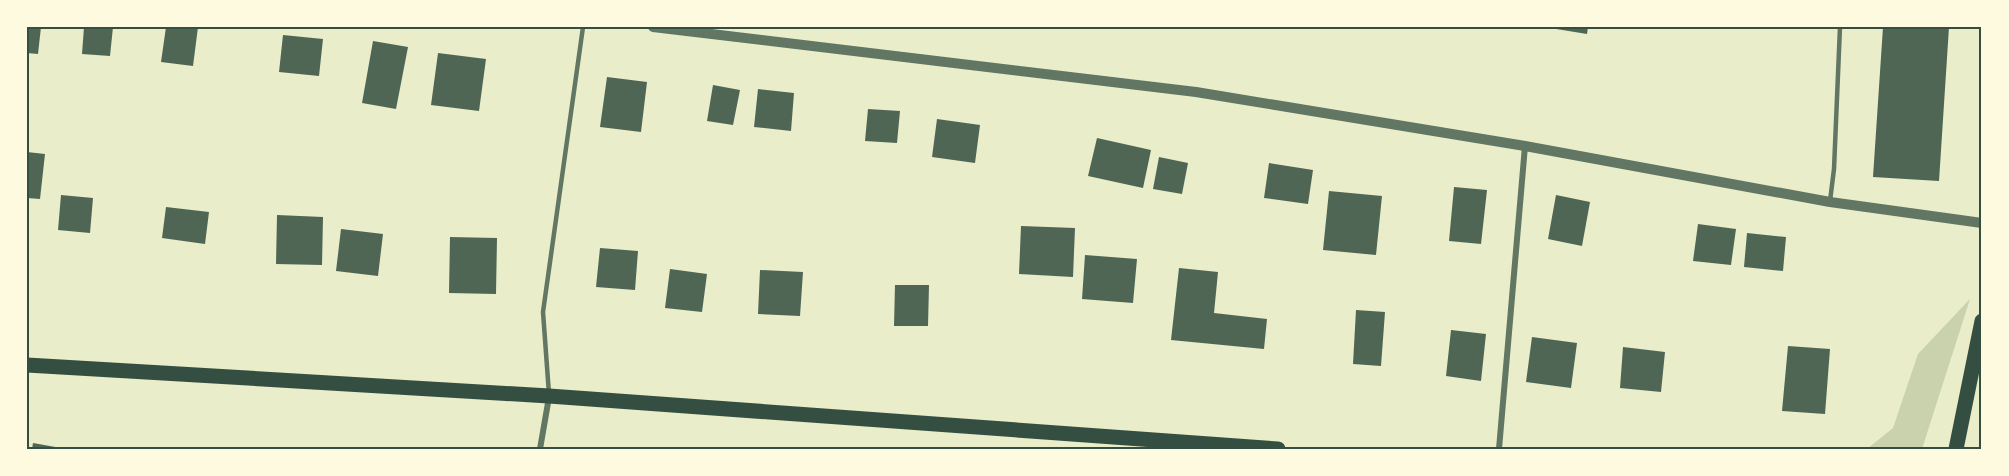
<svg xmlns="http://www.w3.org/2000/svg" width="2009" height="476" font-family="Arial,sans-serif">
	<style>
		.green { fill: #cad2ad }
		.building { fill: #4f6655 }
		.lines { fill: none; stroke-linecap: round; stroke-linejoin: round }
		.service { stroke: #617663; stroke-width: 4.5 }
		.minor { stroke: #617663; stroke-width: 6 }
		.tertiary { stroke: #617663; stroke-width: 10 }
		.primary { stroke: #344e41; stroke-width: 15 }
		.neatline { fill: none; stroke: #344e41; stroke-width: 2 }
	</style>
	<rect width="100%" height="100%" fill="#e9edc9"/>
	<path class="green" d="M 1970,299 L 1922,449 L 1867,449 L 1893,428 L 1918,354 Z"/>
	<path class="building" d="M 27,27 L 41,27 L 38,54 L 27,53 Z
		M 84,27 L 113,27 L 110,56 L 82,54 Z
		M 166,27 L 198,27 L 193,66 L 161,62 Z
		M 1544,27 L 1588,27 L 1587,34 Z
		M 1883,27 L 1949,27 L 1939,181 L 1873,177 Z
		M 283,35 L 323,39 L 319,76 L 279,72 Z
		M 373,41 L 408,47 L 396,109 L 362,103 Z
		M 438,53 L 486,59 L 479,111 L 431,105 Z
		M 607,77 L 647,82 L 641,132 L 600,127 Z
		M 713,85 L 740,90 L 733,125 L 707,121 Z
		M 758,89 L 794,93 L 791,131 L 754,127 Z
		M 868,109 L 900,111 L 897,143 L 865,141 Z
		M 937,119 L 980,125 L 975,163 L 932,157 Z
		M 1097,138 L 1151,150 L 1143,188 L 1088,176 Z
		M 27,152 L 45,154 L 40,199 L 27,198 Z
		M 1159,157 L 1188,163 L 1182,194 L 1153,189 Z
		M 1269,163 L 1313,170 L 1308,204 L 1264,198 Z
		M 1454,187 L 1487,190 L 1481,244 L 1449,241 Z
		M 1329,191 L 1382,196 L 1376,255 L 1323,250 Z
		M 61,195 L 93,198 L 90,233 L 58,230 Z
		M 1556,195 L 1590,202 L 1582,246 L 1548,239 Z
		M 166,207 L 209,212 L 205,244 L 162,238 Z
		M 277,215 L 323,217 L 322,265 L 276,264 Z
		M 1698,224 L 1736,229 L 1731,265 L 1693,261 Z
		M 1021,226 L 1075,228 L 1073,277 L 1019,274 Z
		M 341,229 L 383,234 L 378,276 L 336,271 Z
		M 1747,233 L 1786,237 L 1783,271 L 1744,267 Z
		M 450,237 L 497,238 L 496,294 L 449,293 Z
		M 600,248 L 638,251 L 635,290 L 596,287 Z
		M 1085,255 L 1137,259 L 1133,303 L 1082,299 Z
		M 1179,268 L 1218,272 L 1214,313 L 1267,319 L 1264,349 L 1171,340 Z
		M 670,269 L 707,274 L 702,312 L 665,308 Z
		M 760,270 L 803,272 L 800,316 L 758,314 Z
		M 895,285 L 929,285 L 928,326 L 894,326 Z
		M 1356,310 L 1385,312 L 1381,366 L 1353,364 Z
		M 1451,330 L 1486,334 L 1481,381 L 1446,376 Z
		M 1532,337 L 1577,343 L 1571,388 L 1526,382 Z
		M 1788,346 L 1830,349 L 1825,414 L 1782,411 Z
		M 1623,347 L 1665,352 L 1661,392 L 1620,388 Z
		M 33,443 L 61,448 L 60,449 L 32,449 Z"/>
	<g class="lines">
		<path class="service" d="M 1830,201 L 1834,169 L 1840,27
			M 549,394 L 543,312 L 583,27"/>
		<path class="minor" d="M 540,449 L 549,397
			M 1499,449 L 1525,146"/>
		<path class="tertiary" d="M 653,27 L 1196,92 L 1525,146 L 1830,202 L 1982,223"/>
		<path class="primary" d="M 27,365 L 549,396 L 1278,449
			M 1956,449 L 1982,321"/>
	</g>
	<rect width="2009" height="476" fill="none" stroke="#fefae0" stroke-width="57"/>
	<rect x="28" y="28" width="1952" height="420" class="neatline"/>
</svg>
